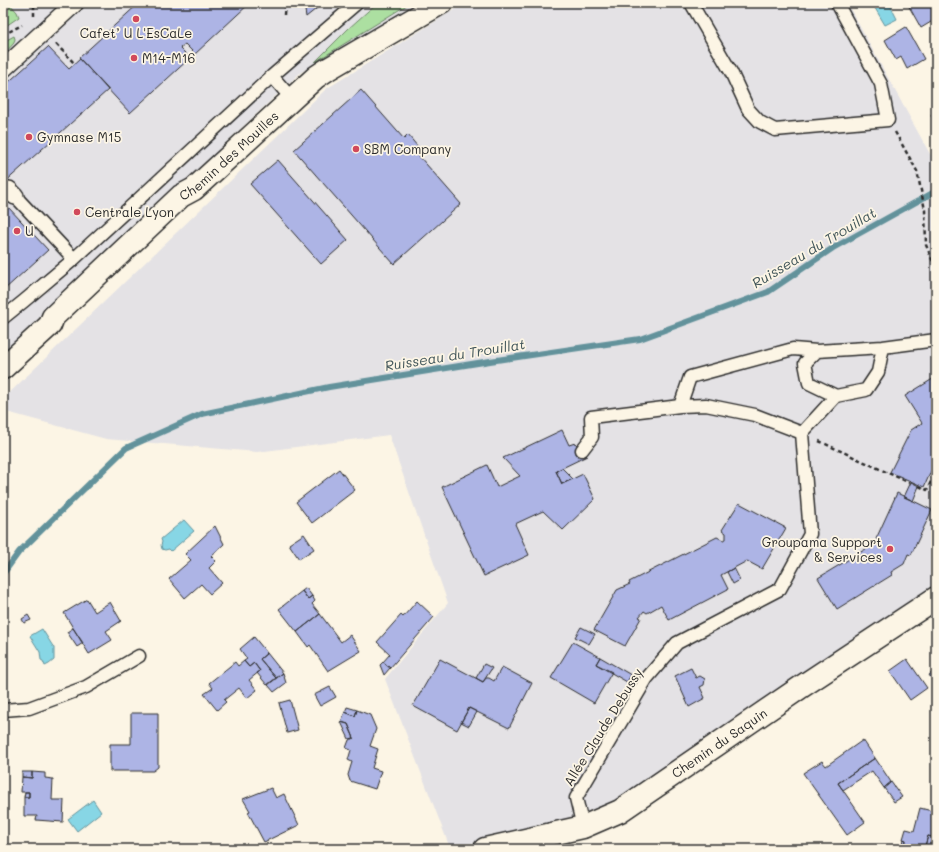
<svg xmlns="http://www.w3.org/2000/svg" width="939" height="852" font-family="Mali,sans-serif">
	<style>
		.built { fill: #e4e2e5 }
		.green { fill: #acdfa1; stroke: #6c8566 }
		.water { fill: #87d6e5; stroke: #62929b }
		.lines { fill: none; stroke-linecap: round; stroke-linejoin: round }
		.stream { stroke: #62929b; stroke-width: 6 }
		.building { fill: #adb4e5; stroke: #2b2b2b }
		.service-casing { stroke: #2b2b2b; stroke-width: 15 }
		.pedestrian-casing { stroke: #2b2b2b; stroke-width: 20 }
		.minor-casing { stroke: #2b2b2b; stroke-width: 25 }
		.path { stroke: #2b2b2b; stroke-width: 2.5; stroke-dasharray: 4 3; stroke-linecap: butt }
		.service { stroke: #fcf5e5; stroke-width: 12 }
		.pedestrian { stroke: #fcf5e5; stroke-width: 17 }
		.minor { stroke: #fcf5e5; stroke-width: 22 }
		.poi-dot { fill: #d1495b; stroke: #fcf5e5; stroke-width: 1.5 }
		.labels { text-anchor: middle; stroke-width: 3.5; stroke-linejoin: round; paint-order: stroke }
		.poi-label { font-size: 13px; fill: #2b2b2b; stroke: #fcf5e5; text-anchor: start }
		.street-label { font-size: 13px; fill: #2b2b2b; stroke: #fcf5e5 }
		.water-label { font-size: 14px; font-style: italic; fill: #42565a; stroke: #fcf5e5 }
	</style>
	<rect width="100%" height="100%" fill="#fcf5e5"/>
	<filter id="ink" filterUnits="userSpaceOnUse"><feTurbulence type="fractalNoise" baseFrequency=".025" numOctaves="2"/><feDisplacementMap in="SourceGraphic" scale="8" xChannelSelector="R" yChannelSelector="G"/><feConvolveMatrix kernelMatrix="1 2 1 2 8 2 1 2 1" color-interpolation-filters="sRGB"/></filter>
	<g filter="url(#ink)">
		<path class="built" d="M 3,3 L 416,3 L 300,73 L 3,352 Z
			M 465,3 L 847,3 L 936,165 L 936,585 L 624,796 L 585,818 L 450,848 L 385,679 L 448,603 L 389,435 L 257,452 L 106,439 L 3,411 L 3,399 L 326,89 Z"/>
		<path class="green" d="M 3,3 L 9,3 L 17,12 L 19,17 L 3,28 Z
			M 377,3 L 410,3 L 315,62 L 348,29 Z
			M 14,36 L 15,39 L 14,43 L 3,55 L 3,42 Z"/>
		<path class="water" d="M 872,3 L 889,3 L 897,19 L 885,25 Z
			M 184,520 L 194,531 L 171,551 L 169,549 L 165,550 L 162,549 L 161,545 L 162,542 L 161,539 Z
			M 42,629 L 54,648 L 54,660 L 49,664 L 45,666 L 43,661 L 41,660 L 40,652 L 30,636 Z
			M 93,800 L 101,812 L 77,831 L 68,819 Z"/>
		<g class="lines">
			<path class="stream" d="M 3,574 L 19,552 L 126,448 L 202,414 L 329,387 L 490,361 L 640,339 L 768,292 L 833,248 L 936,191"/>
		</g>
		<path class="building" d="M 139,3 L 250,3 L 195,54 L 185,44 L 180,48 L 190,58 L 130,113 L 79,58 Z
			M 304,3 L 321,3 L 321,5 L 306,17 Z
			M 907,3 L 933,3 L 936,7 L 936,19 L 921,28 Z
			M 906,27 L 924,59 L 907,69 L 901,57 L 896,60 L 885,40 Z
			M 48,47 L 69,69 L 80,59 L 108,90 L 3,184 L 3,87 Z
			M 361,90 L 404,139 L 408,135 L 423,153 L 419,156 L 461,204 L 394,264 L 294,150 Z
			M 936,109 L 936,120 L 931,116 Z
			M 278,160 L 348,240 L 321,264 L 250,184 Z
			M 8,207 L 48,250 L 4,290 L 3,211 Z
			M 936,377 L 936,460 L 924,487 L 890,472 L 911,430 L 922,423 L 905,396 Z
			M 562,430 L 569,445 L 575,443 L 587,456 L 556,471 L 562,484 L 583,474 L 595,499 L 563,530 L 543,511 L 515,524 L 529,555 L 484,576 L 442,487 L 487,465 L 497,487 L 520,476 L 503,458 Z
			M 562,468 L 573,479 L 562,484 L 556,471 Z
			M 339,469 L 355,490 L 312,523 L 296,502 Z
			M 911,482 L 919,486 L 913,501 L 904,497 Z
			M 897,493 L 932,510 L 911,555 L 908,554 L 904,564 L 891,572 L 892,575 L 837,609 L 818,578 L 874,544 L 878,540 L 876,539 Z
			M 739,503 L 786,528 L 762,569 L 747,561 L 721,575 L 728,589 L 669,620 L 661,605 L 647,613 L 644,611 L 639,617 L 641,618 L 625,646 L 594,630 L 617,590 L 630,584 L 629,582 L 717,537 L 723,540 L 726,539 L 726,533 L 722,530 Z
			M 215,526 L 224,544 L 211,556 L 216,561 L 209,568 L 222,583 L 210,594 L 201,584 L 185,598 L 169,579 L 191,560 L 185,554 Z
			M 304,534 L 314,549 L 299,559 L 289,544 Z
			M 734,568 L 740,580 L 733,584 L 727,572 Z
			M 306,588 L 312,596 L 308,599 L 302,591 Z
			M 302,591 L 308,599 L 312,596 L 315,601 L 312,604 L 320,614 L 297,632 L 279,609 Z
			M 87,599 L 95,612 L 110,602 L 121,621 L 106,631 L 112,640 L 89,654 L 64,613 Z
			M 417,601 L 434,617 L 390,668 L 383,662 L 390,654 L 377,642 L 401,615 L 403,617 Z
			M 320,614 L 341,642 L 350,635 L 361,651 L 328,671 L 310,645 L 308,647 L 297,632 Z
			M 28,615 L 31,620 L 24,623 L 22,619 Z
			M 581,627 L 595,634 L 589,644 L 575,637 Z
			M 73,628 L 83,643 L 77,647 L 67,632 Z
			M 254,637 L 267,653 L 260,659 L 276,678 L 267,685 L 257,673 L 260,671 L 254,663 L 249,667 L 244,661 L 247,659 L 240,649 Z
			M 573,642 L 600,657 L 596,664 L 612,672 L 594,703 L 551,678 Z
			M 267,653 L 283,673 L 276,678 L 260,659 Z
			M 600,657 L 631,675 L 627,682 L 596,664 Z
			M 440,659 L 483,682 L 486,678 L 489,678 L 494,681 L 502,667 L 532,683 L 509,728 L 469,708 L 457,730 L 413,706 Z
			M 907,659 L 927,688 L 910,700 L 890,671 Z
			M 244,661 L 249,667 L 254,663 L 260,671 L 249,680 L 257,690 L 247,698 L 239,688 L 224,700 L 226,702 L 217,710 L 204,694 L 213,688 L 209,683 L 235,662 L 238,666 Z
			M 383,662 L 390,668 L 384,675 L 380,665 Z
			M 484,664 L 492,668 L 483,682 L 476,678 Z
			M 691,668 L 696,678 L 700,676 L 705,679 L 704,685 L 700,687 L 705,698 L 689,707 L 675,676 Z
			M 936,670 L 936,685 L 929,675 Z
			M 283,673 L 286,683 L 274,692 L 268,685 Z
			M 330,687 L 336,697 L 320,706 L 314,695 Z
			M 290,700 L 298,730 L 287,733 L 279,703 Z
			M 347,707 L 357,710 L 355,716 L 345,712 Z
			M 469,708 L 477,712 L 469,726 L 461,722 Z
			M 357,710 L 370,715 L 376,729 L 370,746 L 378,749 L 372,768 L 381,771 L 375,789 L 350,781 L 348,775 L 352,762 L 348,760 L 351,750 L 346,748 L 349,740 L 354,738 L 348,724 L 341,722 L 345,712 L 355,716 Z
			M 131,713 L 158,713 L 158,767 L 153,771 L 110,771 L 110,744 L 131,744 Z
			M 341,722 L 348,724 L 354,738 L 349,739 Z
			M 863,740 L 875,758 L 838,783 L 865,822 L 847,835 L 803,773 L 822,761 L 826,766 Z
			M 875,758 L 891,782 L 884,788 L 872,771 L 843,790 L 838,783 Z
			M 22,772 L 32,772 L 32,778 L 22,777 Z
			M 32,772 L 45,773 L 45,778 L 53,779 L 52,800 L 64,800 L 63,822 L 36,820 L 37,816 L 24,816 L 24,797 L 29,797 L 29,792 L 21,792 L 22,777 L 32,778 Z
			M 891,782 L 902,797 L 894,802 L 884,788 Z
			M 271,788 L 276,798 L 284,794 L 299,825 L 264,842 L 248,812 L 250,811 L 243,799 Z
			M 25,792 L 29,792 L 29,797 L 24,797 Z
			M 920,808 L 936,812 L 936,824 L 932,837 L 928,836 L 924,849 L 904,849 L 906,840 L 903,839 L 906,829 L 914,831 Z
			M 928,836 L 936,838 L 936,843 L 931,842 L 929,849 L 924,849 Z
			M 903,839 L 906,840 L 904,849 L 901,849 Z"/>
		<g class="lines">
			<g class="service-casing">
				<path id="service" d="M 691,3 L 731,72 L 748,109 L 760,122 L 775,130 L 888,120 L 881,84 L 837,3
					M 272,76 L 292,99
					M 15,196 L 74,259
					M 3,318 L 24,301 L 74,259 L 272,76 L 357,3
					M 836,396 L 866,390 L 878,372 L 883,347
					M 680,406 L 706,405 L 755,415 L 802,433
					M 582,450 L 592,437 L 591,417 L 680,406 L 690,377 L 793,349 L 817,351
					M 3,710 L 29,708 L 86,687 L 139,656
					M 583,827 L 576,798 L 647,678 L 677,643 L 780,589 L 810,534 L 802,433 L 836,396 L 809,383 L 805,363 L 817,351 L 883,347 L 936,340"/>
			</g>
			<g class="pedestrian-casing">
				<path id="pedestrian" d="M 3,69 L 75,3
					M 3,195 L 9,190 L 15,196"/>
			</g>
			<g class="minor-casing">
				<g id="minor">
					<path id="s1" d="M 3,368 L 50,325 L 53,317 L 181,196 L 194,189 L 316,77 L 328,69 L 441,3"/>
					<path id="s2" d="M 485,849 L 583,827 L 620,811 L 801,687 L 936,598"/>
				</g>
			</g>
			<path class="path" d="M 284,15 L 285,3
				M 34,16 L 34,3
				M 3,35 L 22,25
				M 56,44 L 75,64
				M 895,132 L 917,171 L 925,210 L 926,245 L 936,269
				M 819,441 L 910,483
				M 919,486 L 927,490 L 936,471"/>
			<use href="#service" class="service"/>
			<use href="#pedestrian" class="pedestrian"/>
			<use href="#minor" class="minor"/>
		</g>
	</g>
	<g class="poi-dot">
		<circle cx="136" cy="19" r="4"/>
		<circle cx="134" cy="58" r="4"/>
		<circle cx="29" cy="137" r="4"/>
		<circle cx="356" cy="149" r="4"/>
		<circle cx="77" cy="212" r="4"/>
		<circle cx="17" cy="231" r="4"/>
		<circle cx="890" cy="549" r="4"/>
	</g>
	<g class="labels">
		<g class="poi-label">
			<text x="136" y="38" text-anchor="middle">Cafet’ U L'EsCaLe</text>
			<text x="142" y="63">M14-M16</text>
			<text x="37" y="142">Gymnase M15</text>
			<text x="364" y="154">SBM Company</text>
			<text x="85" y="217">Centrale Lyon</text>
			<text x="25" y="236">U</text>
			<text x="882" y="547" text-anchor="end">Groupama Support<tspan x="882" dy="15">&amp; Services</tspan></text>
		</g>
		<g class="street-label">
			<text dy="5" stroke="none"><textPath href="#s1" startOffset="311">Chemin des Mouilles</textPath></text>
			<text transform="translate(603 727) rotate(-58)" y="5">Allée Claude Debussy</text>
			<text dy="5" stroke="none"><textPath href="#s2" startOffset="261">Chemin du Saquin</textPath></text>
		</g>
		<g class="water-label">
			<text transform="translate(814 248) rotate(-31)" y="5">Ruisseau du Trouillat</text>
			<text transform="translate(455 355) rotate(-9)" y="5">Ruisseau du Trouillat</text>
		</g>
	</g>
	<rect width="939" height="852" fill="none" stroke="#fcf5e5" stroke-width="16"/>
	<rect x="8" y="8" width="923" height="836" fill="none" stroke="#2b2b2b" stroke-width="1.5" filter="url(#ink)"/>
</svg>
